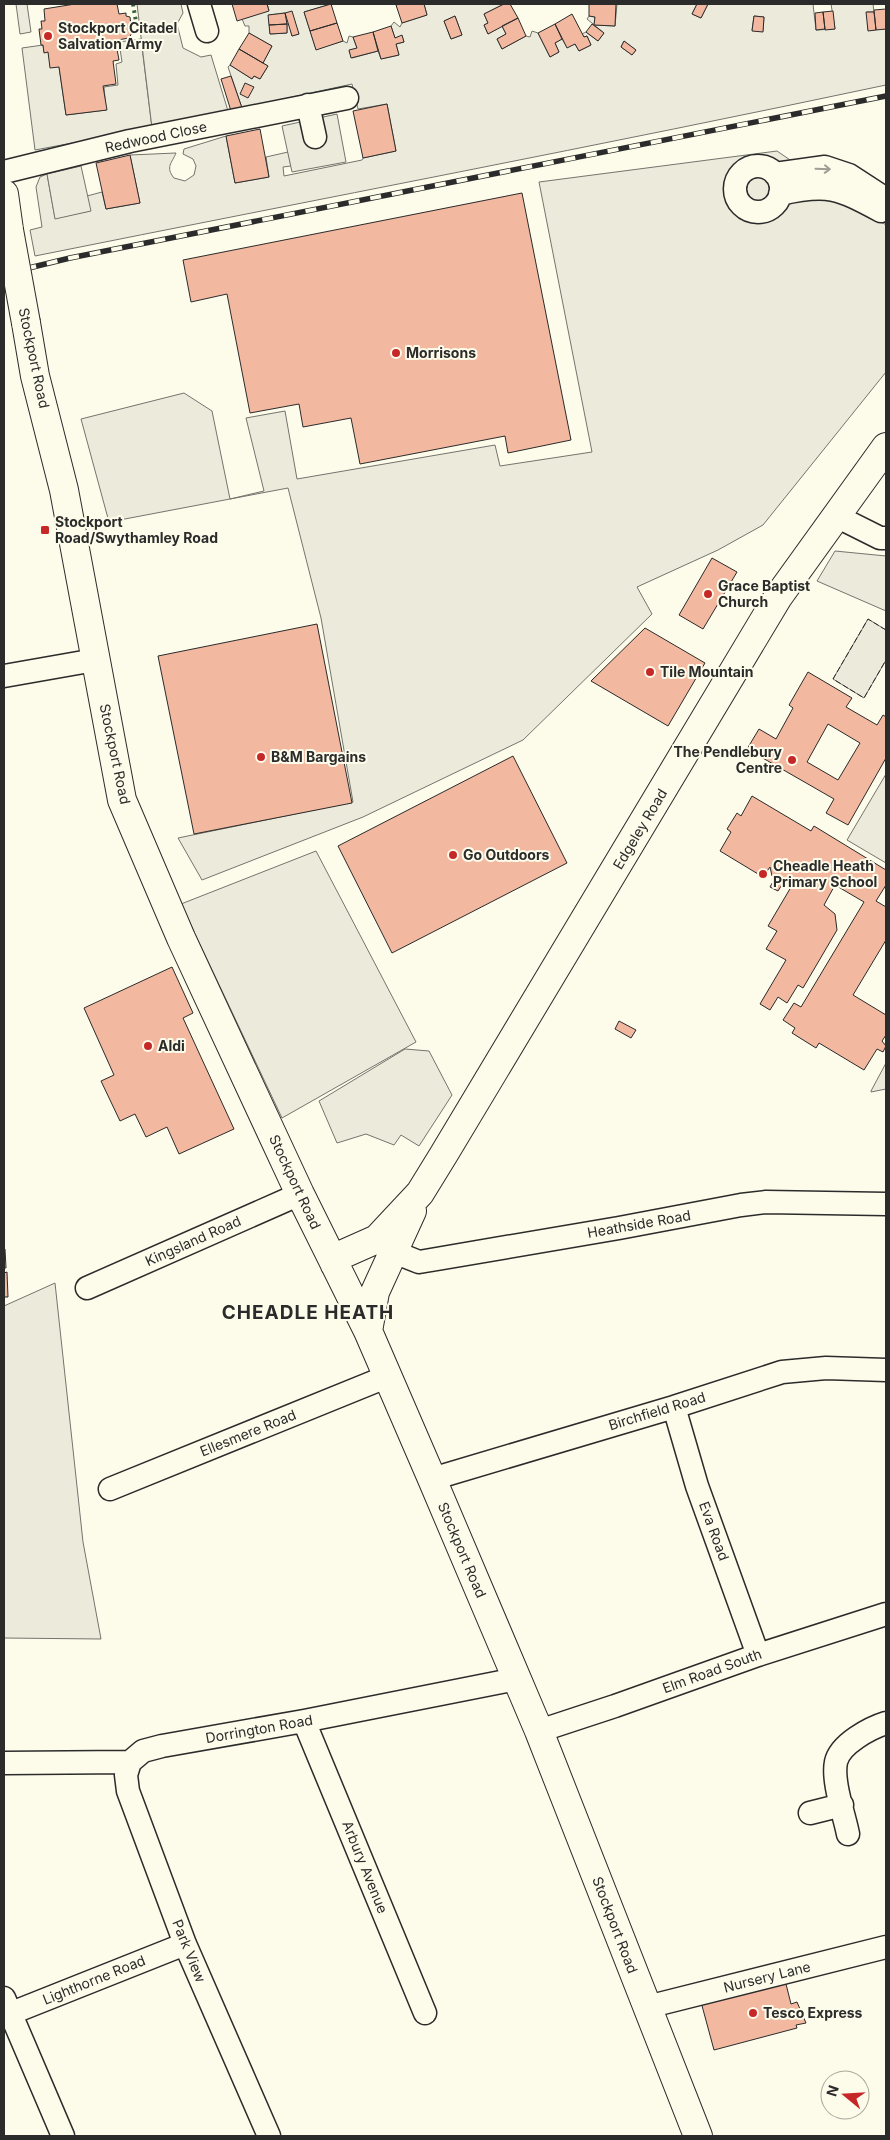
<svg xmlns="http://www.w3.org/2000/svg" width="890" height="2140" font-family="Inter,sans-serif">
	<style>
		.green { fill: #ecebdb; stroke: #74746e; fill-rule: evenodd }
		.parking { fill: #eceadb; stroke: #74746e }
		.building { fill: #f2b8a0; stroke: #2b2b2b; fill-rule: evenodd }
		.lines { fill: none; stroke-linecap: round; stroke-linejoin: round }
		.minor-casing { stroke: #2b2b2b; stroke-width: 25 }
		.major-casing { stroke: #2b2b2b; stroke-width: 30 }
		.minor { stroke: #fdfbea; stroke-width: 22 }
		.major { stroke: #fdfbea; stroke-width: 28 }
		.rail-casing { stroke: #2b2b2b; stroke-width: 5.5 }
		.rail { stroke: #fdfbea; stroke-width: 4; stroke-dasharray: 11; stroke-linecap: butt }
		.major-bridge-casing { stroke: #2b2b2b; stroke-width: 30; stroke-linecap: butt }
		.major-bridge { stroke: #fdfbea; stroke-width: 28 }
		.hedge { stroke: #34623c; stroke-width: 4; stroke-dasharray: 2.5 4; stroke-linecap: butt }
		.fence { stroke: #2b2b2b; stroke-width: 1; stroke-dasharray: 6 2.5; stroke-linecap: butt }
		.oneway { stroke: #9e9d94 }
		.poi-dot { fill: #c62828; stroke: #fdfbea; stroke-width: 2 }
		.labels { text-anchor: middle; stroke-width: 4; stroke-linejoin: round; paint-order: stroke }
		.poi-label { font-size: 14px; font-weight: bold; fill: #2b2b2b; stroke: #fdfbea; text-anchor: start }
		.street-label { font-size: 14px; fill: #2b2b2b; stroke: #fdfbea }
		.district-label { font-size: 19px; font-weight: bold; letter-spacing: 1px; fill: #2b2b2b; stroke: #fdfbea }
	</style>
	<rect width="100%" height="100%" fill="#fdfbea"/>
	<path class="green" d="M 16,4 L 27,4 L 31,32 L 20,34 Z
		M 267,4 L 331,4 L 304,12 L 316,49 L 343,41 L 347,43 L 349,36 L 353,37 L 357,48 L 349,51 L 352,58 L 378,51 L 381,59 L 399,55 L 396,44 L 404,42 L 402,36 L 395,38 L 391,26 L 394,22 L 400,27 L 402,23 L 427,15 L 424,4 L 504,4 L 484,14 L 488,23 L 484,25 L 488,34 L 502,26 L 506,34 L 497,39 L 502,49 L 526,36 L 530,37 L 532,31 L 538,33 L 550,57 L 559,52 L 555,43 L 562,39 L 567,47 L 575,44 L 579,51 L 591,45 L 587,36 L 584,37 L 582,34 L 586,32 L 598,41 L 604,33 L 587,19 L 589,16 L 595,17 L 594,25 L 615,26 L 617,4 L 697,4 L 692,14 L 701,18 L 708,4 L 813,4 L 816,30 L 835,29 L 831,4 L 873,4 L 874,12 L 867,12 L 868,30 L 886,29 L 886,85 C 603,145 319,199 35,256 L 30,230 L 42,227 L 36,187 L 40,177 L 47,174 L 55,218 L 90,211 L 87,196 L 102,192 L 106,209 L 140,203 L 130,155 L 176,153 C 172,163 165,167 174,178 L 185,181 L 194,175 L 196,166 L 193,159 L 183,154 L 184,149 L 226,136 L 235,183 L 269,177 L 266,157 L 288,152 L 291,166 L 283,167 L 284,176 L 362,160 L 363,158 L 396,151 L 387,104 L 358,109 L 352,84 L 242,108 L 228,67 L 230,65 L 252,79 L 254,76 L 260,79 L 268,66 L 263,63 L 272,46 L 249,33 L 249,26 L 245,26 L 242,19 L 269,10 ZM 285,13 L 299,34 L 292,36 L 289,23 L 287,24 L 287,33 L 270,34 L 269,15 ZM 455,16 L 462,35 L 451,39 L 444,21 ZM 754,16 L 764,17 L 763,31 L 752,30 ZM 624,41 L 636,50 L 632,55 L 621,47 Z
		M 141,39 L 152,128 L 35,150 L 22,48 L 43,45 L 44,52 L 48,52 L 59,67 L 66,115 L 106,110 L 104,87 L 118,85 L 116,64 L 122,62 L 119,42 Z
		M 835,551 L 886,556 L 886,611 L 817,581 Z
		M 868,619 L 886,630 L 886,660 L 864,698 L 833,679 Z
		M 886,1063 L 886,1089 L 871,1092 L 871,1091 Z
		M 55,1283 L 83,1542 L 101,1639 L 4,1638 L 4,1306 Z"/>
	<path class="parking" d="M 137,4 L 181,4 L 183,13 L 177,24 L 183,48 L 201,57 L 211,55 L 228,111 L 152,128 Z
		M 337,114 L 346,162 L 292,172 L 282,126 Z
		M 777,151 L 886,225 L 886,372 L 763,525 L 718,550 L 637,587 L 652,614 L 523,740 L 363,817 L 202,880 L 178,838 L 353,802 L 321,618 L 288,488 L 109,522 L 81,419 L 184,393 L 212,411 L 230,499 L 264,491 L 246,418 L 285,411 L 297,479 L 495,445 L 500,466 L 592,452 L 539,182 Z
		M 81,166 L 91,211 L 55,219 L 47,174 Z
		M 886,774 L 886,863 L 847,840 Z
		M 316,851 L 416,1042 L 282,1118 L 181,904 Z
		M 405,1049 L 429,1051 L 452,1095 L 419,1146 L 401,1135 L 394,1145 L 366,1134 L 337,1143 L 319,1101 Z"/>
	<path class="building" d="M 75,4 L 117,4 L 119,14 L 126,13 L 126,16 L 130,17 L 132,33 L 129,38 L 112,41 L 112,49 L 117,49 L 119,60 L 113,61 L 116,84 L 103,86 L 107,110 L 66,115 L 59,67 L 50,68 L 48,52 L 44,53 L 43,45 L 41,45 L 39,29 L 42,29 L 41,21 L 45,21 L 44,9 Z
		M 232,4 L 267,4 L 269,11 L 237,21 Z
		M 331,4 L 337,23 L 310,31 L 304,12 Z
		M 400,4 L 424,4 L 427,15 L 402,23 L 396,5 Z
		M 504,4 L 510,4 L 518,18 L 488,34 L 484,25 L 488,23 L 484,14 Z
		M 589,4 L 616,4 L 615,26 L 594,25 L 595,17 L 589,16 Z
		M 697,4 L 708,4 L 701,18 L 692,14 Z
		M 886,9 L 886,29 L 876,30 L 874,10 Z
		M 292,11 L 299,34 L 292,36 L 285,13 Z
		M 833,11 L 835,29 L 825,30 L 823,12 Z
		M 823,12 L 825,29 L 816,30 L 815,13 Z
		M 866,12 L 874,12 L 876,30 L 868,31 Z
		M 285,13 L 287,24 L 269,25 L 268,15 Z
		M 572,14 L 584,37 L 587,36 L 591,45 L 579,51 L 575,44 L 567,48 L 555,24 Z
		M 455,16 L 462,35 L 451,39 L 444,21 Z
		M 754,16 L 764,17 L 763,32 L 752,31 Z
		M 518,18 L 526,36 L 502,49 L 497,39 L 506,34 L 502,26 Z
		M 337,23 L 343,41 L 316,50 L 310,31 Z
		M 287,24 L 287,33 L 270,34 L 269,25 Z
		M 555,24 L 562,39 L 555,43 L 559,52 L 550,57 L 538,33 Z
		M 592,24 L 604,33 L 598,41 L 586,32 Z
		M 391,26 L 395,38 L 402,35 L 404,42 L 396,44 L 399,55 L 381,59 L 373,32 Z
		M 373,32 L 378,51 L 351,58 L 349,50 L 357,48 L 353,37 Z
		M 249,33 L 272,46 L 263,63 L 239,49 Z
		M 624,41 L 636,50 L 632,55 L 621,47 Z
		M 239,49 L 268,66 L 260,79 L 254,76 L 252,79 L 230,65 Z
		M 231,76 L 242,108 L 231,111 L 221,79 Z
		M 245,83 L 254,87 L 248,98 L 240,94 Z
		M 387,104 L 396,151 L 363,158 L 353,111 Z
		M 260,129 L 269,177 L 235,183 L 226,136 Z
		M 130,155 L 140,203 L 106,209 L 96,163 Z
		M 522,193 L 571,440 L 508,453 L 505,436 L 360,464 L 351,418 L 303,427 L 299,404 L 250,413 L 227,294 L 191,302 L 183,260 Z
		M 712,558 L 737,572 L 703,629 L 679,615 Z
		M 317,624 L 352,803 L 194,834 L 158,656 Z
		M 645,628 L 705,663 L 668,726 L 591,681 Z
		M 808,672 L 852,698 L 846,707 L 877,725 L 883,715 L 886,717 L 886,758 L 848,825 L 826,813 L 834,799 L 747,749 L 759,729 L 776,739 L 793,708 L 789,705 ZM 828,724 L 860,743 L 838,780 L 807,762 Z
		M 513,756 L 567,863 L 392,953 L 338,846 Z
		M 752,796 L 811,831 L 814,826 L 886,870 L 886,885 L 876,901 L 886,907 L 886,940 L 853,995 L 886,1015 L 886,1035 L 882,1041 L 886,1046 L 883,1052 L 877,1049 L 864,1070 L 819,1043 L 816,1048 L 792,1033 L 795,1028 L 783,1020 L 794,1003 L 801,1007 L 864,902 L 835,885 L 824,905 L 835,914 L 837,930 L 803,988 L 798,985 L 787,1003 L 778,997 L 770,1010 L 760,1004 L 786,960 L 766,949 L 777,931 L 768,926 L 794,882 L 786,885 L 783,883 L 778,891 L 770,887 L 775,878 L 772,876 L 770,867 L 763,877 L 720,851 L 731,832 L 727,829 L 737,813 L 741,816 Z
		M 172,967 L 193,1013 L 183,1018 L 234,1129 L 179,1154 L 167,1127 L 146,1137 L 135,1114 L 120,1121 L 101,1081 L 114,1075 L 84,1008 Z
		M 619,1021 L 636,1030 L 631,1038 L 615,1029 Z
		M 5,1249 L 6,1268 L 4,1268 L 4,1250 Z
		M 7,1272 L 8,1297 L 4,1297 L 4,1273 Z
		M 785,1980 L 791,2004 L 797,2002 L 806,2023 L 796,2025 L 797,2028 L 714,2050 L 701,2002 Z"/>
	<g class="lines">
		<g class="minor-casing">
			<path id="minor" d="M 199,4 L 207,31
				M 308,105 L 315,137
				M735 189a23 23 0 1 1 46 0a23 23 0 1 1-46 0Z
				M 4,172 L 130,141 L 347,98
				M 775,174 L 825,167 L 849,175 L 886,199
				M 780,194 C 828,183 838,188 881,211
				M 836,516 L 880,538 L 886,538
				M 4,676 L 95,660
				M 394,1252 L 419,1262 L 619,1228 L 741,1205 L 766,1202 L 886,1204
				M 87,1288 L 300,1194
				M 674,1407 L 697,1486 L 758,1655
				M 432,1479 L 674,1407 L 782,1372 L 826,1368 L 886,1370
				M 110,1489 L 386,1377
				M 304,1721 L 425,2013
				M 539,1731 L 615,1706 L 758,1655 L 886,1614
				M 130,1762 L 126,1775 L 128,1791 L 185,1944 L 269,2136
				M 4,1763 L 130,1762 L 143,1751 L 162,1746 L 304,1721 L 516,1679
				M 810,1813 L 842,1805
				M 848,1834 C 844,1814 832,1781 836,1762 C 840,1744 870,1728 886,1723
				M 4,1998 L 63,2136
				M 647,2007 L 886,1947
				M 4,2016 L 185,1944"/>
		</g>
		<g class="major-casing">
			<path id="major" d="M 4,194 L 9,230
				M 26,323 L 35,376 L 64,490 L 122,800 L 181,938 L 300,1194 L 368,1331 L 432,1479 L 539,1731 L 698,2136
				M 335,1265 L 341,1255 L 377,1239 L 420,1193 L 444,1154 L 778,597 L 886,447
				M 368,1331 L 375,1292 L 412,1211"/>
		</g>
		<use href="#minor" class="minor"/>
		<use href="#major" class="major"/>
		<g class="rail-casing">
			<path id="rail" d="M 4,274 L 70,258 L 886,96"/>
		</g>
		<use href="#rail" class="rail"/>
		<g class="major-bridge-casing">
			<path id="major-bridge" d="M 9,230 L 26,323"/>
		</g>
		<use href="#major-bridge" class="major-bridge"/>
		<path class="hedge" d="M 133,4 L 138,34"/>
		<path class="fence" d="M 886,630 L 868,619 L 833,679 L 864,698 L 886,660"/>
	</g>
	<defs><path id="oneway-shaft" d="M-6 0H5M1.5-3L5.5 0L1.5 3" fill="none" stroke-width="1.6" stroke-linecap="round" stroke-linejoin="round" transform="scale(1.25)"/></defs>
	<use class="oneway" href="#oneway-shaft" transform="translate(823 169) rotate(2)"/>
	<g class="poi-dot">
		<circle cx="48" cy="36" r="5"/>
		<circle cx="396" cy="353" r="5"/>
		<rect x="40" y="525" width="10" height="10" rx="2.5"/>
		<circle cx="708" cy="594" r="5"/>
		<circle cx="650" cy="672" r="5"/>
		<circle cx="261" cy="757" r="5"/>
		<circle cx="792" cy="760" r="5"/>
		<circle cx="453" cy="855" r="5"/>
		<circle cx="763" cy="874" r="5"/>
		<circle cx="148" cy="1046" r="5"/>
		<circle cx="753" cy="2013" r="5"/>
	</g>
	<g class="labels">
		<g class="poi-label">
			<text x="58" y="33">Stockport Citadel<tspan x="58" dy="16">Salvation Army</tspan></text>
			<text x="406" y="358">Morrisons</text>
			<text x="55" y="527">Stockport<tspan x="55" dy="16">Road/Swythamley Road</tspan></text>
			<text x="718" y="591">Grace Baptist<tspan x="718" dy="16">Church</tspan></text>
			<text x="660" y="677">Tile Mountain</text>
			<text x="782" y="757" text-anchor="end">The Pendlebury<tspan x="782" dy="16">Centre</tspan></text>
			<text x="271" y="762">B&amp;M Bargains</text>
			<text x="463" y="860">Go Outdoors</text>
			<text x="773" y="871">Cheadle Heath<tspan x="773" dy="16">Primary School</tspan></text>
			<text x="158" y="1051">Aldi</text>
			<text x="763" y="2018">Tesco Express</text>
		</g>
		<g class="street-label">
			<text transform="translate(156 137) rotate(-12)" y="5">Redwood Close</text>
			<text transform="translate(34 358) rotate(78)" y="5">Stockport Road</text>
			<text transform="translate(115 754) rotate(78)" y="5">Stockport Road</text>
			<text transform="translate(640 829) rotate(-59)" y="5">Edgeley Road</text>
			<text transform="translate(295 1182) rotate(65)" y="5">Stockport Road</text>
			<text transform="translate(639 1224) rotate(-10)" y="5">Heathside Road</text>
			<text transform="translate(193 1241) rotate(-24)" y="5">Kingsland Road</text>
			<text transform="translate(657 1411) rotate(-17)" y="5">Birchfield Road</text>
			<text transform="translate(248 1433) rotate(-22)" y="5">Ellesmere Road</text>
			<text transform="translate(714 1531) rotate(70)" y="5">Eva Road</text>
			<text transform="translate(462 1550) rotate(67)" y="5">Stockport Road</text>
			<text transform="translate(712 1671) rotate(-20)" y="5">Elm Road South</text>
			<text transform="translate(259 1729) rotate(-10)" y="5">Dorrington Road</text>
			<text transform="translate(365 1867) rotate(68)" y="5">Arbury Avenue</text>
			<text transform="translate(615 1925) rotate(69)" y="5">Stockport Road</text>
			<text transform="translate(189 1951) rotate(68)" y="5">Park View</text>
			<text transform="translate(767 1977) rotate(-14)" y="5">Nursery Lane</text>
			<text transform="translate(94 1980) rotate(-22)" y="5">Lighthorne Road</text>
		</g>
		<g class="district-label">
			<text x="308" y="1319">CHEADLE HEATH</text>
		</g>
	</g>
	<rect width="890" height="2140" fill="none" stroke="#2b2b2b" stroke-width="10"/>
	<g transform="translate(845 2095) rotate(288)"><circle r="24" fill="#fdfbea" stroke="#a9a89e"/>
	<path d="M0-4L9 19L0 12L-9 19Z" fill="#c62828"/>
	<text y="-8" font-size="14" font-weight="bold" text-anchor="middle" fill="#2b2b2b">N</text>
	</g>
</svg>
